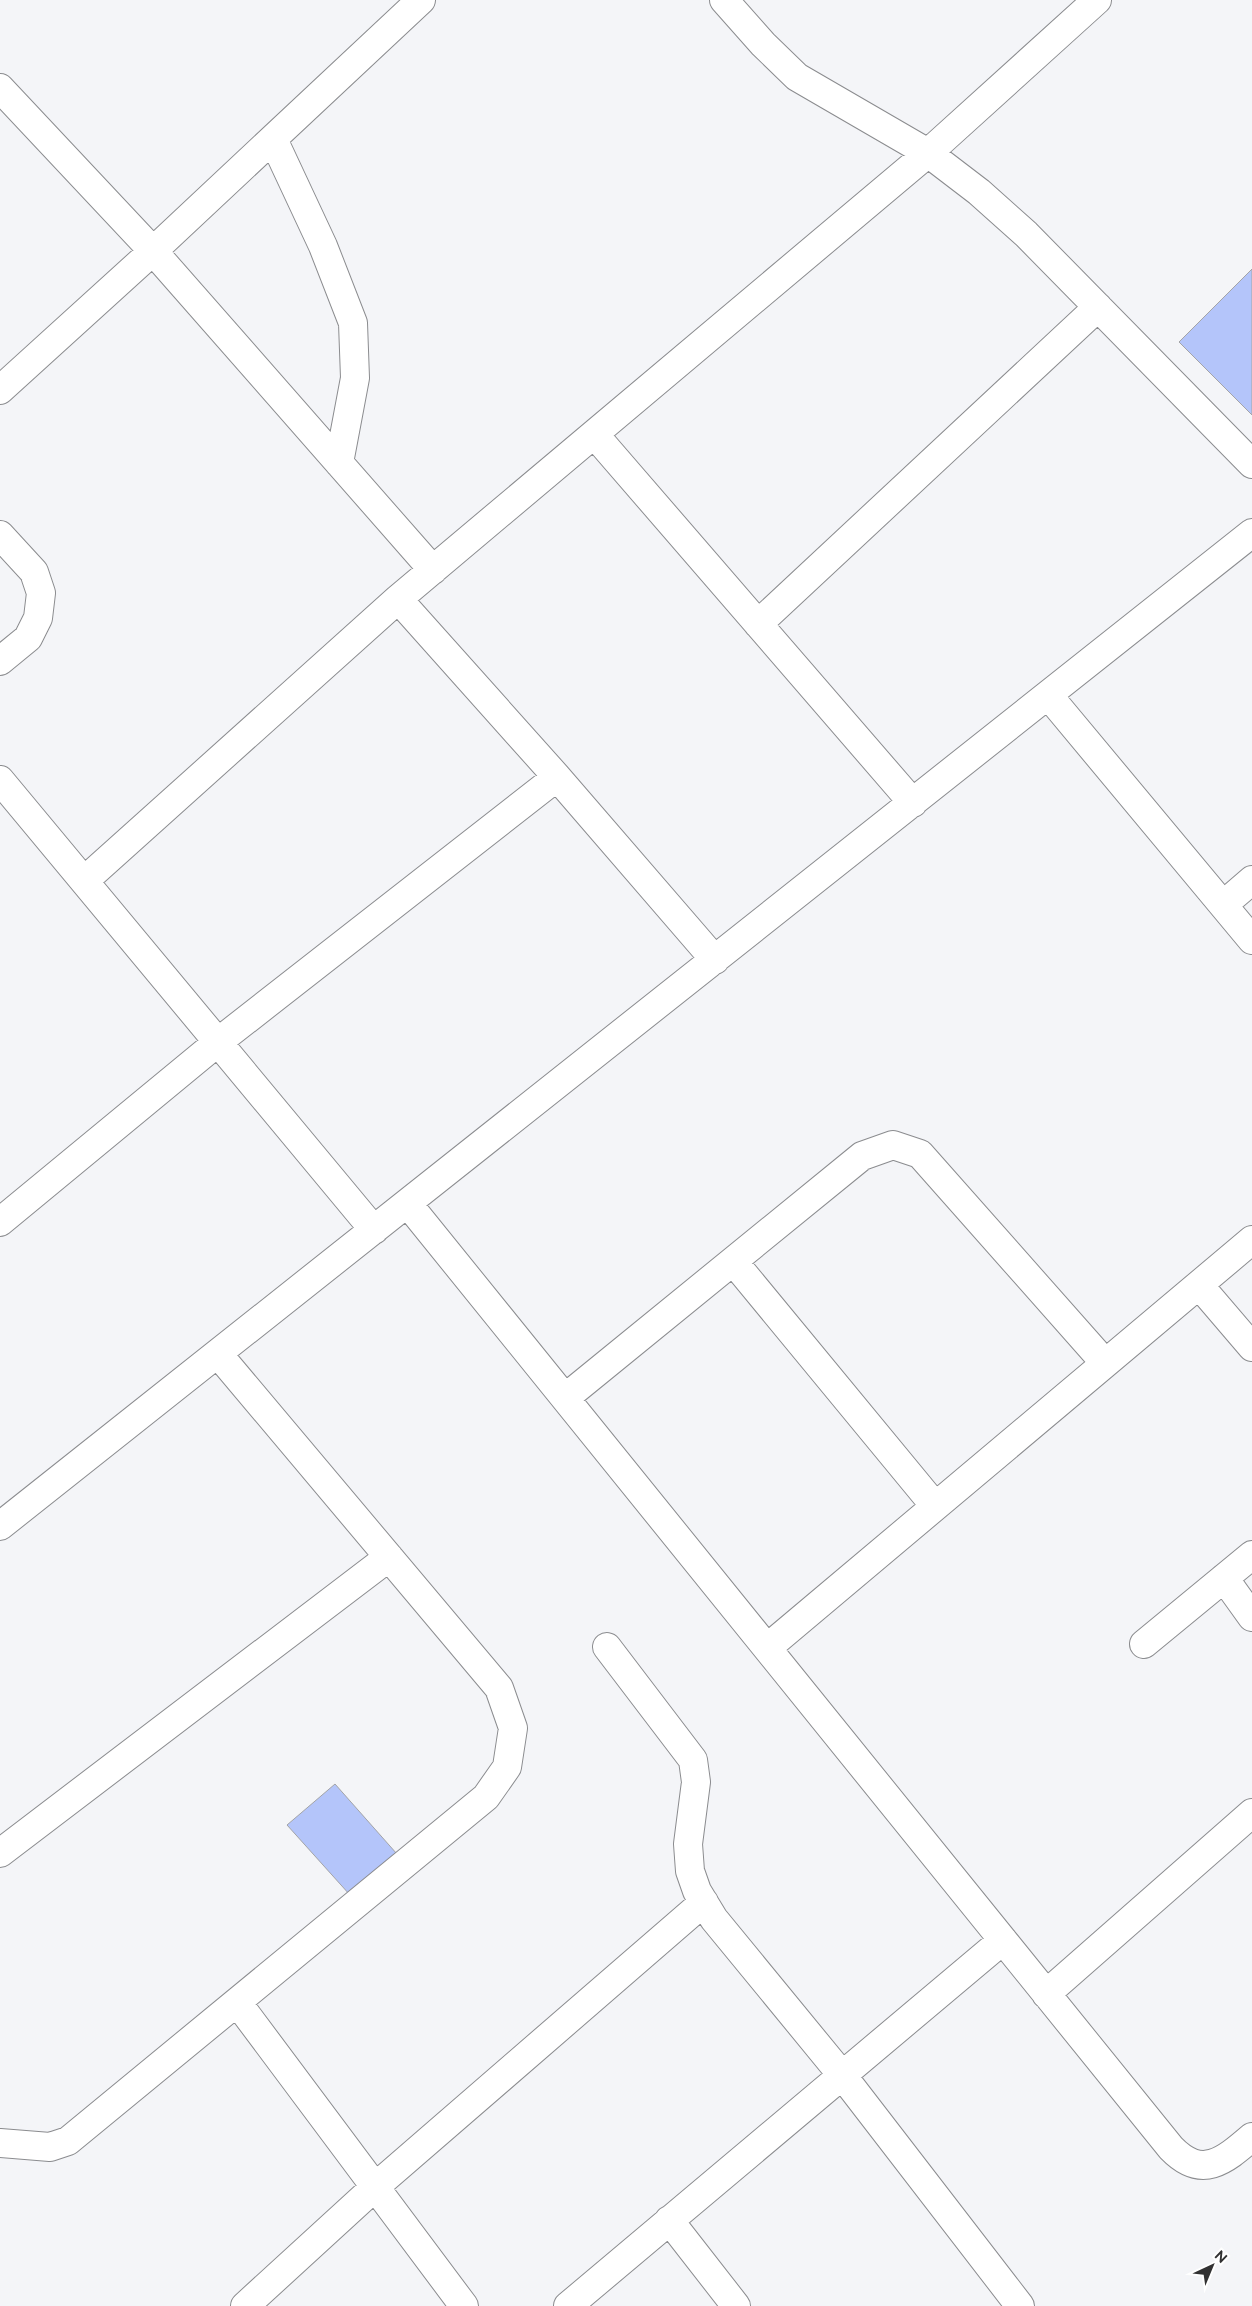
<svg xmlns="http://www.w3.org/2000/svg" width="1252" height="2306" font-family="Raleway,sans-serif">
	<style>
		.building { fill: #b4c5fa; stroke: #a3a4a7 }
		.lines { fill: none; stroke-linecap: round; stroke-linejoin: round }
		.minor-casing { stroke: #8b8c8f; stroke-width: 30 }
		.minor { stroke: #fff; stroke-width: 28 }
	</style>
	<rect width="100%" height="100%" fill="#f4f5f8"/>
	<path class="building" d="M 1252,269 L 1252,415 L 1179,342 Z
		M 335,1784 L 397,1854 L 350,1895 L 287,1825 Z"/>
	<g class="lines">
		<g class="minor-casing">
			<path id="minor" d="M 724,0 L 763,44 L 797,77 L 928,153 L 979,192 L 1026,234 L 1252,464
				M 0,88 L 153,251 L 433,570
				M 273,139 L 323,246 L 353,323 L 355,378 L 339,463
				M 0,390 L 153,251 L 421,0
				M 594,434 L 913,803
				M 0,535 L 34,572 L 41,593 L 38,618 L 28,638 L 0,661
				M 398,599 L 557,777 L 715,960
				M 758,624 L 1098,307
				M 1048,695 L 1252,940
				M 0,780 L 374,1230
				M 84,881 L 398,599 L 928,153 L 1097,0
				M 1223,905 L 1252,880
				M 408,1204 L 1171,2148 C 1202,2180 1224,2161 1252,2137
				M 0,1222 L 218,1042 L 557,777
				M 733,1261 L 935,1506
				M 1199,1285 L 1252,1347
				M 565,1398 L 862,1156 L 893,1145 L 920,1154 L 1105,1363
				M 0,1526 L 1252,533
				M 1224,1578 L 1252,1617
				M 1144,1644 L 1252,1555
				M 607,1647 L 693,1760 L 696,1782 L 688,1844 L 690,1871 L 697,1891 L 714,1919 L 842,2075 L 1020,2306
				M 767,1648 L 1252,1240
				M 0,1853 L 389,1557
				M 1046,1994 L 1252,1813
				M 237,2002 L 464,2306
				M 0,2143 L 50,2147 L 68,2141 L 486,1797 L 507,1767 L 513,1728 L 499,1688 L 218,1354
				M 669,2220 L 736,2306
				M 245,2306 L 375,2187 L 704,1902
				M 568,2306 L 1003,1940"/>
		</g>
		<use href="#minor" class="minor"/>
	</g>
	<g transform="translate(1212 2266) rotate(44)" stroke="#ffffff" stroke-width="4" paint-order="stroke">
	<path d="M0-4L9 19L0 12L-9 19Z" fill="#313132"/>
	<text y="-8" font-size="14" font-weight="bold" text-anchor="middle" fill="#313132">N</text>
	</g>
</svg>
